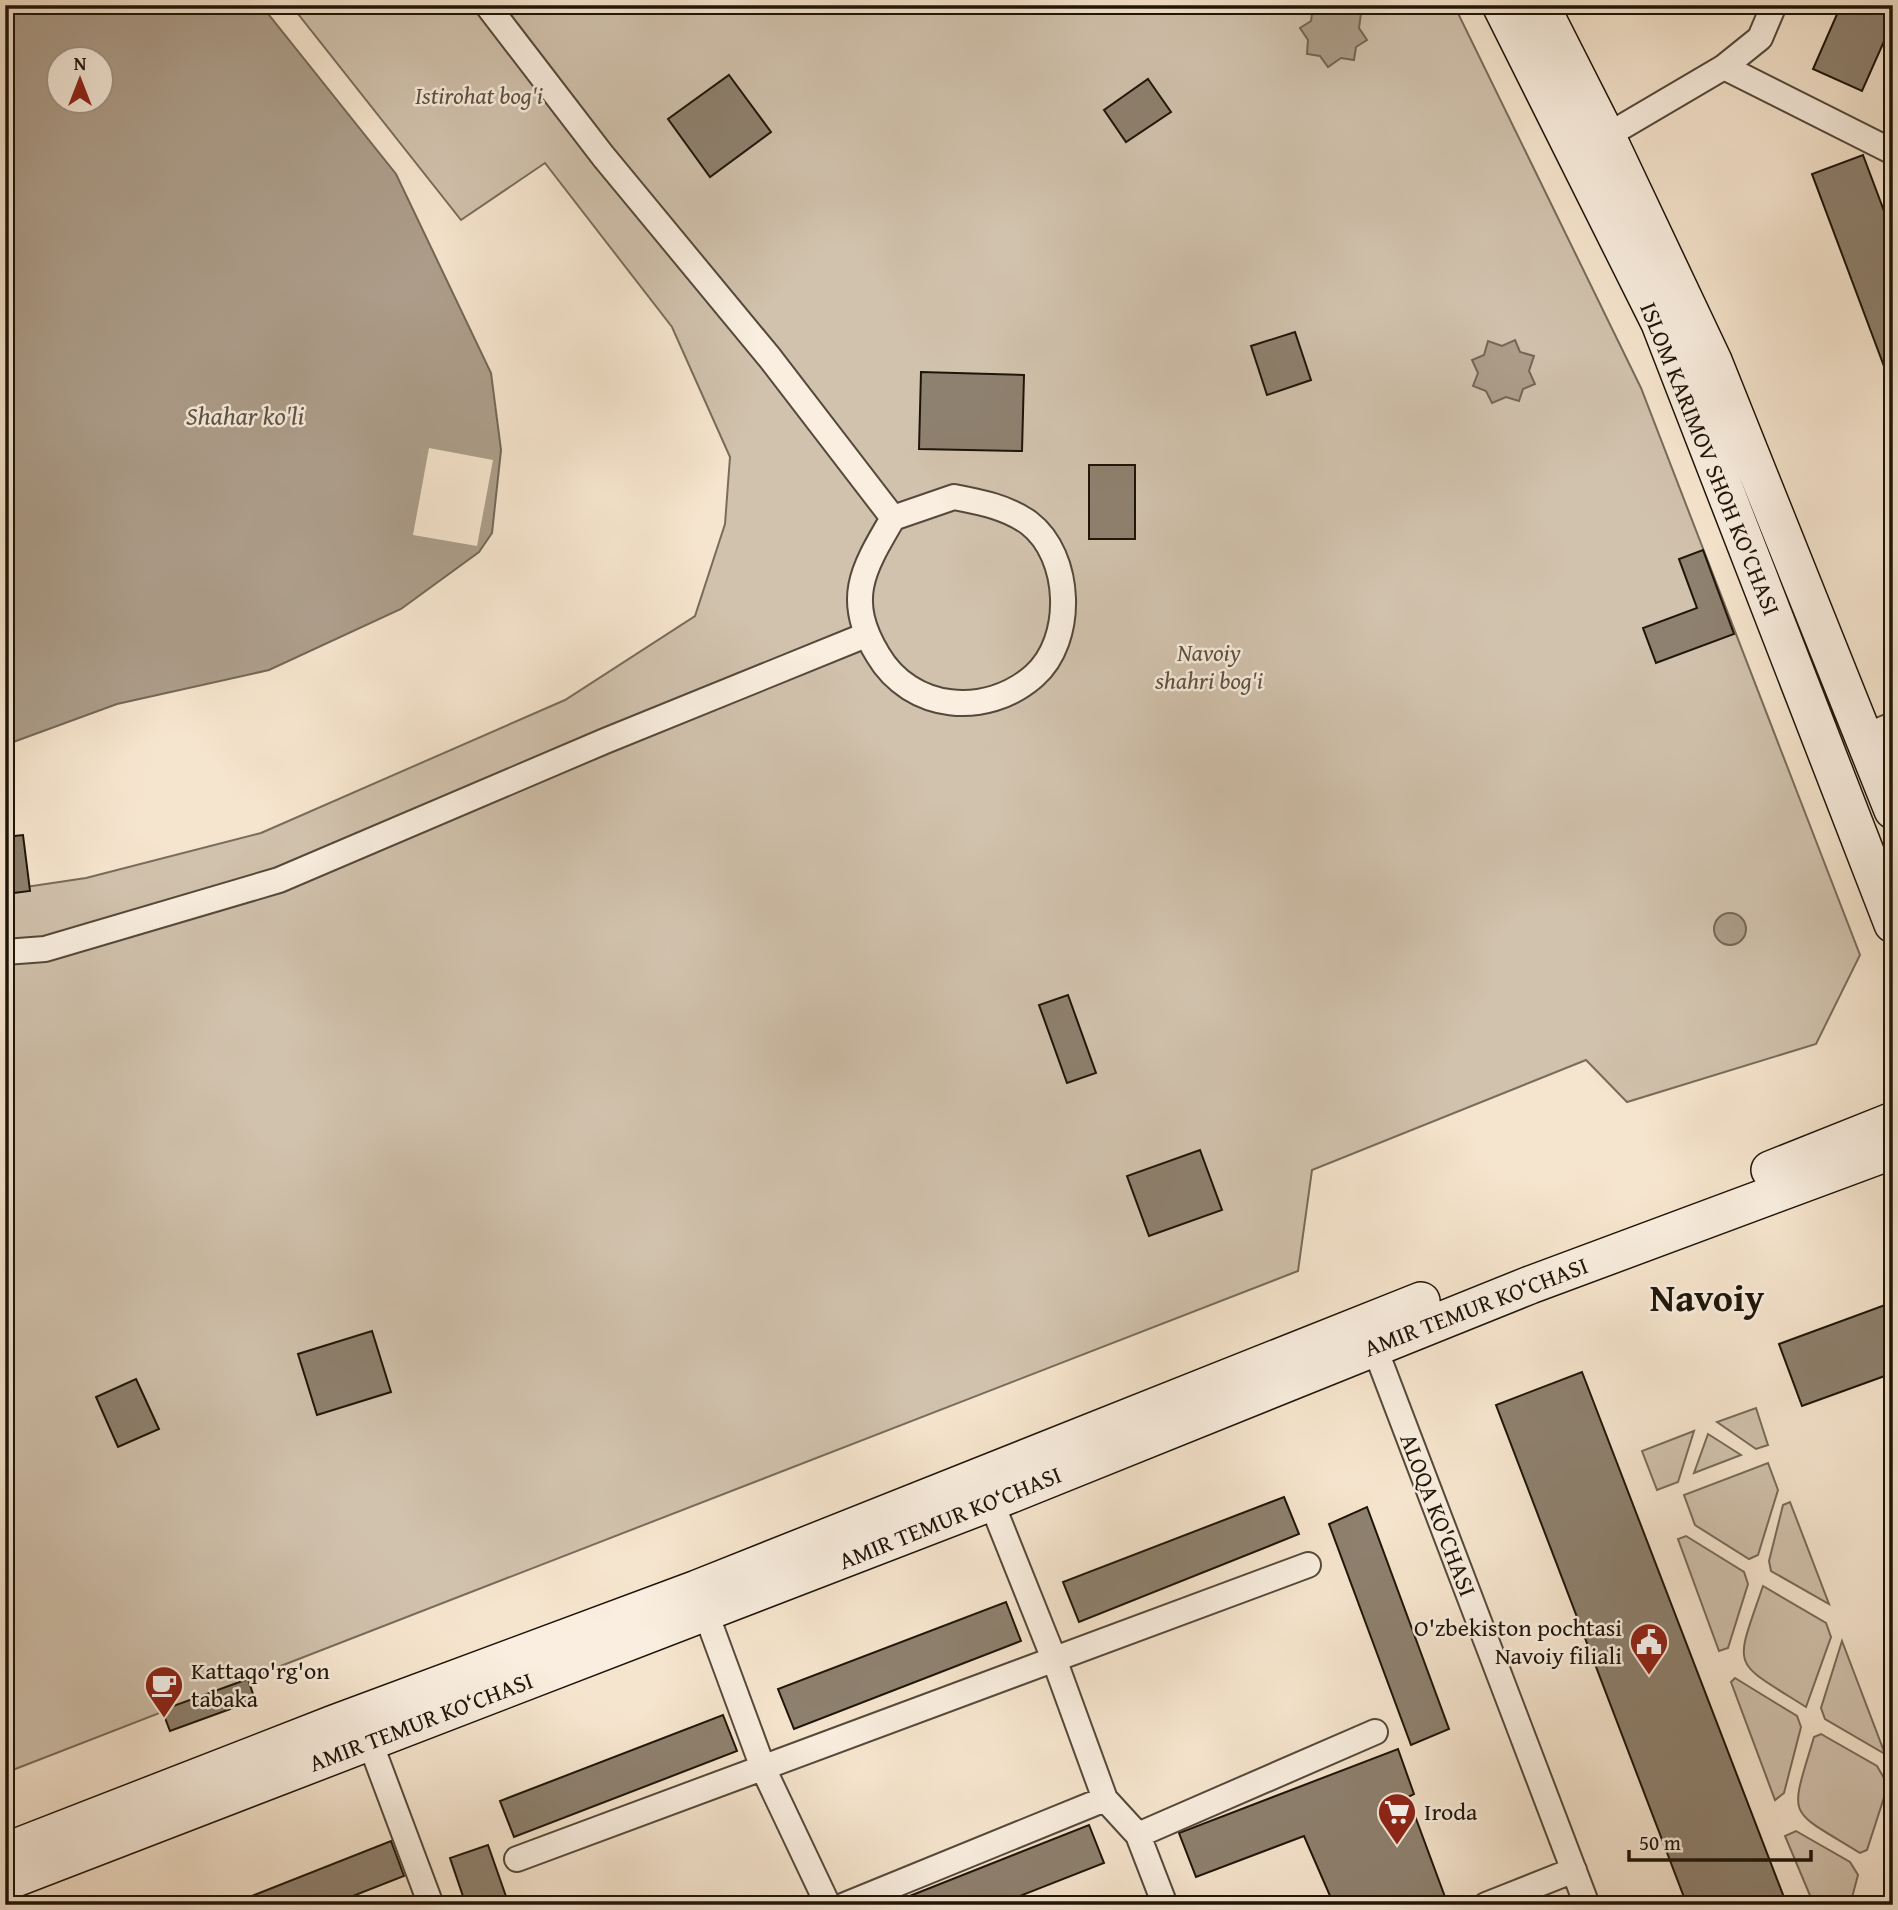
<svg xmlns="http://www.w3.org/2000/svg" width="1898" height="1910" font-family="'Gentium Book Plus',serif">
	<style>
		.green { fill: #d1c2ad; stroke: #786c5b; stroke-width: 2 }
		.water { fill: #ad9e8b; stroke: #746757; stroke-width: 2; fill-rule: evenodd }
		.pier { fill: #f6e5ce }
		.building { fill: #8e816f; stroke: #1e1509; stroke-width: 2 }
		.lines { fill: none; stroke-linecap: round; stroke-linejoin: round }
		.street-casing { stroke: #54493a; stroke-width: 28 }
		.secondary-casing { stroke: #1e1509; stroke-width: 40 }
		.street { stroke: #f9eedf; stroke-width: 24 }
		.secondary { stroke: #f9eedf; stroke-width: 37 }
		.labels { text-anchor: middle; stroke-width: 5; stroke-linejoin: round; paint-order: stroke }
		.park-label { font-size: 24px; font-style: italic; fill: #5d5242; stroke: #f9eedf }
		.street-label { font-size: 24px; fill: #1e1509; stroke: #f9eedf }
		.poi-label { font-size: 24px; fill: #1e1509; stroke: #f9eedf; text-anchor: start }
		.water-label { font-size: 26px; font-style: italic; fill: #5e5344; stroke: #f9eedf }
		.town-label { font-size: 38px; font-weight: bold; fill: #1e1509; stroke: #f9eedf }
	</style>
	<rect width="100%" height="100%" fill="#f6e5ce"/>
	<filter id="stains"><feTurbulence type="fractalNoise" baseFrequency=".00286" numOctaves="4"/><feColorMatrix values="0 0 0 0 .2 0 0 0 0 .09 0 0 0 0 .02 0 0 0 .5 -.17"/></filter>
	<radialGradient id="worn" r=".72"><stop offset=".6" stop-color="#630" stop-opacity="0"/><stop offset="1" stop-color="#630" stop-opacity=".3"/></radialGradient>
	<path class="green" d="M 291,5 L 1454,5 L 1641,388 L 1860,955 L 1816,1044 L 1627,1102 L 1586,1060 L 1312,1170 L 1298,1271 L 5,1773 L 5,890 L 86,878 L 261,833 L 565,700 L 695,616 L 725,524 L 730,457 L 672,327 L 545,163 L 461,220 Z
		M 1756,1408 L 1768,1445 L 1756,1449 L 1717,1422 Z
		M 1694,1431 L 1678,1482 L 1657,1490 L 1642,1451 Z
		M 1708,1434 L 1741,1455 L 1694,1473 Z
		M 1768,1463 L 1778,1490 L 1758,1555 L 1749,1559 L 1695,1525 L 1684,1495 Z
		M 1790,1502 L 1829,1604 L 1771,1571 L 1769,1561 L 1783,1505 Z
		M 1686,1536 L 1744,1572 L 1748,1584 L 1728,1648 L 1719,1651 L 1678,1539 Z
		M 1763,1586 L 1826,1623 L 1831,1637 L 1806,1707 C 1730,1659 1734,1671 1763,1586 Z
		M 1842,1641 L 1885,1754 L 1825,1719 L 1821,1708 Z
		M 1735,1678 L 1797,1716 L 1801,1727 L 1784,1793 L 1775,1800 L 1731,1682 Z
		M 1821,1734 L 1877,1766 L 1888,1785 L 1867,1850 L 1860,1853 C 1786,1807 1789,1821 1814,1737 Z
		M 1796,1831 L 1850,1862 L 1858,1875 L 1850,1905 L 1814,1905 L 1785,1836 Z"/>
	<path class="water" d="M 5,5 L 261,5 L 396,174 L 491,373 L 501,450 L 492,533 L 479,552 L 401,609 L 269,670 L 117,704 L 5,745 ZM 60,60 L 102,60 L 102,102 L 60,102 Z
		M 1333,5 L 1342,5 L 1347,11 L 1361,13 L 1359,28 L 1367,40 L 1356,47 L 1354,60 L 1341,58 L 1328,67 L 1320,56 L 1307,54 L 1308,40 L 1300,28 L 1311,21 L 1313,7 L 1328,9 Z
		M 1515,340 L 1520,352 L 1534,356 L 1529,371 L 1535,384 L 1523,389 L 1519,401 L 1506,397 L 1492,403 L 1486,391 L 1473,386 L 1478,373 L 1472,360 L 1484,355 L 1488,341 L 1502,346 Z
		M1714 929a16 16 0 1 1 32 0a16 16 0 1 1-32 0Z"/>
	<path class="pier" d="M 429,448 L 493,460 L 477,546 L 413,535 Z"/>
	<path class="building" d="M 1841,5 L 1893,5 L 1893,21 L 1862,91 L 1813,69 Z
		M 729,75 L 771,132 L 710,177 L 668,119 Z
		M 1148,79 L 1171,112 L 1126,142 L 1104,110 Z
		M 1863,155 L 1893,235 L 1891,385 L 1812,174 Z
		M 1295,332 L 1311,380 L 1267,395 L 1251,346 Z
		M 921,372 L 1024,375 L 1022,451 L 919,449 Z
		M 1089,465 L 1135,465 L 1135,539 L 1089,539 Z
		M 1703,550 L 1734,634 L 1656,663 L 1643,628 L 1697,608 L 1679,559 Z
		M 23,835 L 30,891 L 5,894 L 5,837 Z
		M 1068,995 L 1096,1073 L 1067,1083 L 1039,1005 Z
		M 1200,1150 L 1222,1210 L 1149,1236 L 1127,1176 Z
		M 1885,1305 L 1893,1325 L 1893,1373 L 1802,1406 L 1779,1344 Z
		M 372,1331 L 391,1392 L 317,1415 L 298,1354 Z
		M 1582,1372 L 1785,1900 L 1771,1905 L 1687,1905 L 1496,1405 Z
		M 136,1379 L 159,1429 L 118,1447 L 96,1397 Z
		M 1284,1497 L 1299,1534 L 1079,1622 L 1063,1582 Z
		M 1367,1507 L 1449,1729 L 1411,1745 L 1329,1524 Z
		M 1006,1602 L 1021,1641 L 794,1729 L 778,1689 Z
		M 248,1679 L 255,1700 L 170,1731 L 162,1710 Z
		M 723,1715 L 737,1751 L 514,1837 L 500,1801 Z
		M 1398,1749 L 1414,1794 L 1408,1797 L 1448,1905 L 1334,1905 L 1304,1836 L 1196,1877 L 1179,1833 Z
		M 1089,1825 L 1104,1863 L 997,1905 L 887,1905 Z
		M 391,1841 L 404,1876 L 330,1905 L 229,1905 Z
		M 488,1845 L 509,1905 L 466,1905 L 450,1858 Z"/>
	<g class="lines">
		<g class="street-casing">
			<path id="street" d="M 487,5 L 603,156 L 770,358 L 893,518
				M 1724,67 L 1893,152
				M 1593,144 L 1724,67 L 1760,38 L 1774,5
				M 954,497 C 980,502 1007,507 1029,523 C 1072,556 1075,640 1034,676 C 986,718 911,711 878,655 C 844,599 863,569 893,518 Z
				M 1863,737 L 1893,725
				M 5,952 L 45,949 L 279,880 L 605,741 L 866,635
				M 1369,1333 L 1587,1905
				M 986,1489 L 1054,1659 L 1105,1799
				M 701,1600 L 763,1768 L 828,1905
				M 365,1729 L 431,1905
				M 1138,1835 L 1165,1905
				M 517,1859 L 1308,1565
				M 845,1905 L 1105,1799 L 1138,1835 L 1375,1732
				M 1486,1905 L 1574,1870"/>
		</g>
		<g class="secondary-casing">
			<path id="secondary" d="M 1501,5 L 1660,323 L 1893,924
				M 1540,5 L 1607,137 L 1713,361 L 1893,810
				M 1770,1170 L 1893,1121
				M 5,1852 L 334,1724 L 697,1589 L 1421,1301
				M 5,1882 L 991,1502 L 1530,1285 L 1893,1150"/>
		</g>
		<use href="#street" class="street"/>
		<use href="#secondary" class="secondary"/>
	</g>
	<defs>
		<g id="civic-pin" transform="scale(2.0125)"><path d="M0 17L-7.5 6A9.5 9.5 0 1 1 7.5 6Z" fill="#8f2418" stroke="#f9eedf"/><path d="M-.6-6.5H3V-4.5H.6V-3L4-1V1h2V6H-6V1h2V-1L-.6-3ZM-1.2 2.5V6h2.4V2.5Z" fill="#fff"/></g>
		<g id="cafe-pin" transform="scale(2.0125)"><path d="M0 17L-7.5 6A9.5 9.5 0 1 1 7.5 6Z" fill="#8f2418" stroke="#f9eedf"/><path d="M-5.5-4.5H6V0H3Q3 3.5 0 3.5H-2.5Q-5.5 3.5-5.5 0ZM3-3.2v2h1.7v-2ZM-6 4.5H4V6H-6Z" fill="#fff"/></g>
		<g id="supermarket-pin" transform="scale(2.0125)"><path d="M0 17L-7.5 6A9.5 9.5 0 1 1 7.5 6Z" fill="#8f2418" stroke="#f9eedf"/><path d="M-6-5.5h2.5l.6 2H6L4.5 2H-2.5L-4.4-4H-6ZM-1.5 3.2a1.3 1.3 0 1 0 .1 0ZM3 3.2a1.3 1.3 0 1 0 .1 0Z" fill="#fff"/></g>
	</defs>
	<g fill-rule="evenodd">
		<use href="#civic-pin" x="1649" y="1642"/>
		<use href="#cafe-pin" x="164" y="1685"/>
		<use href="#supermarket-pin" x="1397" y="1812"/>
	</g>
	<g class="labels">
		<g class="park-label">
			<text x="479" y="104">Istirohat bog'i</text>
			<text x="1209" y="661">Navoiy<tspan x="1209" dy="28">shahri bog'i</tspan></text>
		</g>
		<g class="street-label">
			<text transform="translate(1710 459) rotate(68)" y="8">ISLOM KARIMOV SHOH KO'CHASI</text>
			<text transform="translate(1476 1307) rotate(-21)" y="8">AMIR TEMUR KO‘CHASI</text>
			<text transform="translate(1438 1515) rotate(69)" y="8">ALOQA KO'CHASI</text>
			<text transform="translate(950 1518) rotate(-22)" y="8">AMIR TEMUR KO‘CHASI</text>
			<text transform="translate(421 1722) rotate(-21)" y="8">AMIR TEMUR KO‘CHASI</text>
		</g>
		<g class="poi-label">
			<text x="1622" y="1636" text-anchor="end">O'zbekiston pochtasi<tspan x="1622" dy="28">Navoiy filiali</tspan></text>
			<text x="191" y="1679">Kattaqo'rg'on<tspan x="191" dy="28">tabaka</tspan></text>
			<text x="1424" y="1820">Iroda</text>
		</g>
		<g class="water-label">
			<text x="245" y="425">Shahar ko'li</text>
		</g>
		<g class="town-label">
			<text x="1707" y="1311">Navoiy</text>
		</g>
	</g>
	<rect width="1898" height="1910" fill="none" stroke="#f6e5ce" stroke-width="28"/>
	<rect x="7" y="7" width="1884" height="1896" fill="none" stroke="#1e1509" stroke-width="3.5"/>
	<rect x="14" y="14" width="1870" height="1882" fill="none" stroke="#1e1509" stroke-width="2"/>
	<g transform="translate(80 80)"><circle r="33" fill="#f9eedf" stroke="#a19789" stroke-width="2"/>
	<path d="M0-5L12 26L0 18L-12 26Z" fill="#8f2418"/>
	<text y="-10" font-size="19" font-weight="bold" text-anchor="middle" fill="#1e1509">N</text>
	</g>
	<path d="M1629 1850v10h182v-10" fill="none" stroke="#1e1509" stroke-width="3.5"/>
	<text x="1639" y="1850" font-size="21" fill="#1e1509" stroke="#f9eedf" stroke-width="5" paint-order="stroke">50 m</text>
	<rect width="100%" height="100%" filter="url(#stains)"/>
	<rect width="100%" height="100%" fill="url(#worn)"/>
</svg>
